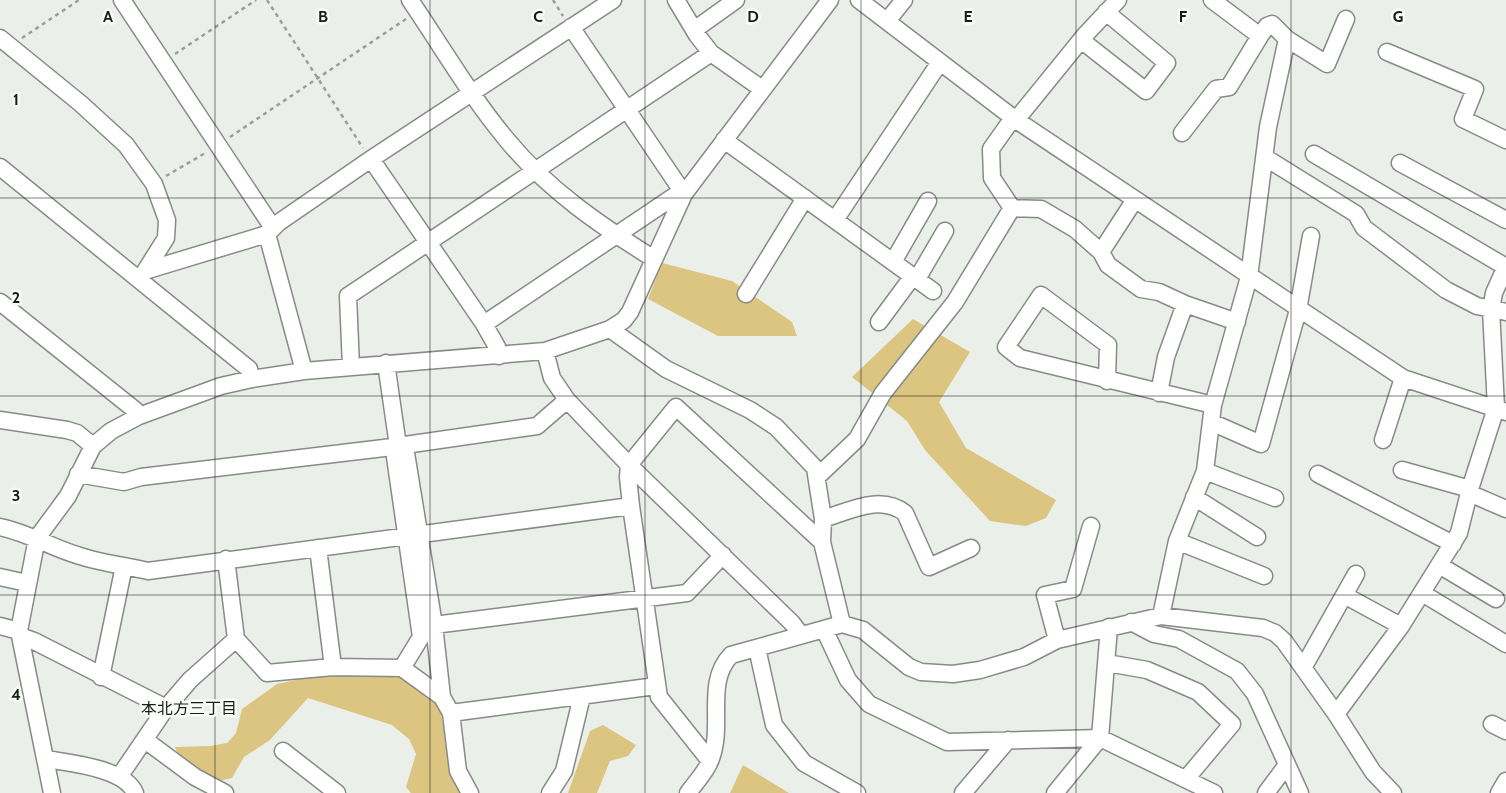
<svg xmlns="http://www.w3.org/2000/svg" width="1506" height="793" font-family="Cabin,'Noto Sans JP',sans-serif">
	<style>
		.green { fill: #dbc581 }
		.lines { fill: none; stroke-linecap: round; stroke-linejoin: round }
		.minor-casing { stroke: #868b86; stroke-width: 19 }
		.path { stroke: #9b9f9b; stroke-width: 2.5; stroke-dasharray: 4 4; stroke-linecap: butt }
		.minor { stroke: #fff; stroke-width: 16 }
		.grid { fill: none; stroke: #1a1c1a; stroke-width: 1; stroke-opacity: 0.55 }
		.labels { text-anchor: middle; stroke-width: 5; stroke-linejoin: round; paint-order: stroke }
		.neighbourhood-label { font-size: 16px; fill: #1a1c1a; stroke: #f7fcf6 }
		.grid-label { font-size: 16px; text-anchor: middle; font-weight: bold; fill: #1a1c1a; stroke: #f7fcf6; stroke-width: 5; stroke-linejoin: round; paint-order: stroke }
	</style>
	<rect width="100%" height="100%" fill="#eaefe9"/>
	<path class="green" d="M 662,263 L 732,281 L 792,322 L 797,336 L 718,336 L 648,299 Z
		M 913,319 L 970,352 L 939,402 L 966,448 L 1056,500 L 1046,518 L 1026,526 L 990,521 L 925,450 L 907,421 L 852,377 Z
		M 324,674 L 400,676 L 440,707 L 451,773 L 463,793 L 411,793 L 406,787 L 416,754 L 409,739 L 392,725 L 308,698 L 270,740 L 244,757 L 232,778 L 214,782 L 179,757 L 175,747 L 210,746 L 227,743 L 236,733 L 242,709 L 277,684 Z
		M 603,725 L 636,745 L 628,756 L 610,761 L 597,793 L 568,793 L 590,731 Z
		M 743,765 L 789,793 L 730,793 Z"/>
	<g class="lines">
		<g class="minor-casing">
			<path id="minor" d="M 122,0 L 273,228
				M 410,0 C 442,47 471,97 507,140 C 548,190 601,226 654,259
				M 676,0 L 697,35 L 711,53 L 762,89
				M 859,0 L 1016,120 L 1403,378 L 1506,412
				M 1212,0 L 1260,36 L 1267,26 L 1272,24 L 1287,39 L 1327,64 L 1346,19
				M 887,21 L 904,0
				M 571,27 L 684,194
				M 694,30 L 736,0
				M 0,38 L 80,103 L 126,145 L 154,184 L 167,220 L 166,238 L 144,273
				M 1081,40 L 1146,91 L 1167,63 L 1106,12
				M 1387,52 L 1475,89 L 1463,119 L 1506,140
				M 1016,120 L 1085,35 L 1118,0
				M 1182,133 L 1216,89 L 1229,87 L 1260,36
				M 724,140 L 933,291
				M 1314,154 L 1506,267
				M 1266,158 L 1356,214 L 1364,228 L 1446,290 L 1477,306 L 1506,312
				M 371,159 L 484,324 L 497,347 L 499,356
				M 1400,163 L 1506,220
				M 0,167 L 249,369 L 252,379
				M 1134,201 L 1101,252 L 1108,265 L 1141,289 L 1159,292 L 1185,304 L 1237,322
				M 1012,208 L 992,178 L 991,149 L 1013,118
				M 1012,208 L 1041,209 L 1075,229 L 1101,252
				M 835,220 L 940,62
				M 267,234 L 304,371
				M 893,262 L 928,201
				M 148,270 L 267,234 L 278,223 L 371,159 L 613,0
				M 917,279 L 945,231
				M 746,294 L 805,198
				M 0,302 L 135,410 L 139,416
				M 879,322 L 913,276
				M 484,324 L 682,191
				M 610,329 L 666,369 L 750,410 L 776,427 L 815,468 L 823,519 L 822,542 L 842,624
				M 545,351 L 552,378 L 567,400 L 629,465 L 792,623 L 801,635
				M 386,363 L 398,446 L 406,453 L 434,625 L 442,697 L 451,713 L 458,771 L 470,793
				M 351,367 L 348,296 L 711,53
				M 1107,381 L 1108,345 L 1041,295 L 1006,347 L 1020,358 L 1213,405
				M 1159,393 L 1166,357 L 1185,304
				M 0,420 L 67,430 L 77,433 L 93,446
				M 1211,422 L 1261,444 L 1298,310 L 1311,236
				M 1383,440 L 1403,378
				M 398,446 L 395,457 L 421,637 L 402,668
				M 1402,470 L 1470,489
				M 1205,471 L 1275,498
				M 78,474 L 124,482 L 141,477 L 384,448 L 537,426 L 567,400
				M 1318,474 L 1453,544
				M 817,477 L 857,439 L 883,393 L 955,302 L 1012,208
				M 1469,493 L 1506,509
				M 1194,497 L 1257,537
				M 823,519 C 850,511 880,494 905,513 L 929,567 L 971,548
				M 0,527 C 29,533 52,548 80,556 C 102,563 126,566 148,571 L 631,506
				M 1177,541 L 1264,576
				M 318,548 L 333,667
				M 1439,565 L 1496,599
				M 0,577 L 27,583
				M 1422,593 L 1506,644
				M 1344,595 L 1401,626
				M 1161,616 L 1177,541 L 1205,471 L 1213,405 L 1249,277 L 1268,127 L 1287,39
				M 1131,622 L 1154,634 L 1179,639 L 1237,671 L 1255,694 L 1300,793
				M 434,625 L 687,593 L 723,555
				M 0,626 L 19,631
				M 824,629 L 848,680 L 869,704 L 947,742 L 1100,738 L 1214,793
				M 20,636 L 34,641 L 166,708
				M 236,639 L 267,673 L 333,667 L 402,668 L 442,697
				M 1057,640 L 1045,595 L 1073,589 L 1091,526
				M 757,648 L 774,725 L 804,763 L 857,793
				M 1107,663 L 1147,670 L 1198,692 L 1232,724 L 1186,779
				M 1303,668 L 1356,574
				M 101,677 L 124,566
				M 451,713 L 656,686
				M 1336,714 L 1401,626 L 1459,533 L 1470,489 L 1496,408 L 1491,309 L 1494,293 L 1506,266
				M 1492,724 L 1506,731
				M 145,740 L 195,777 L 225,793
				M 283,751 L 337,793
				M 46,759 C 69,763 125,768 135,793
				M 710,761 L 659,697 L 631,506 L 628,477 L 629,465 L 676,407 L 822,542
				M 119,777 L 166,708 L 190,680 L 236,639 L 226,559
				M 52,793 L 19,631 L 37,538 L 68,496 L 93,446 L 111,431 L 139,416 L 221,386 L 252,379 L 304,371 L 545,351 L 610,329 L 624,320 L 630,312 L 684,194 L 830,0
				M 550,793 L 564,771 L 582,696
				M 688,793 C 695,783 706,772 710,761 C 725,726 704,683 731,655 L 842,624 L 863,630 L 909,667 L 921,672 L 953,674 L 980,670 L 1024,657 L 1057,640 L 1161,616 L 1263,628 L 1275,633 L 1284,641 L 1336,714 L 1373,772 L 1393,793
				M 963,793 L 1008,740
				M 1055,793 L 1100,738 L 1109,627
				M 1266,793 L 1286,766
				M 1499,793 L 1506,781"/>
		</g>
		<path class="path" d="M 267,0 L 363,148
			M 553,0 L 563,16
			M 22,38 L 79,0
			M 175,54 L 256,0
			M 230,137 L 406,19
			M 166,176 L 207,152"/>
		<use href="#minor" class="minor"/>
	</g>
	<path class="grid" d="M 215,0 L 215,793M 430,0 L 430,793M 645,0 L 645,793M 861,0 L 861,793M 1076,0 L 1076,793M 1291,0 L 1291,793M 0,198 L 1506,198M 0,396 L 1506,396M 0,595 L 1506,595"/>
	<g class="labels">
		<g class="neighbourhood-label">
			<text x="189" y="714">本北方三丁目</text>
		</g>
	</g>
	<g class="grid-label">
		<text x="108" y="22">A</text>
		<text x="323" y="22">B</text>
		<text x="538" y="22">C</text>
		<text x="753" y="22">D</text>
		<text x="968" y="22">E</text>
		<text x="1183" y="22">F</text>
		<text x="1398" y="22">G</text>
		<text x="16" y="105">1</text>
		<text x="16" y="303">2</text>
		<text x="16" y="501">3</text>
		<text x="16" y="700">4</text>
	</g>
</svg>
